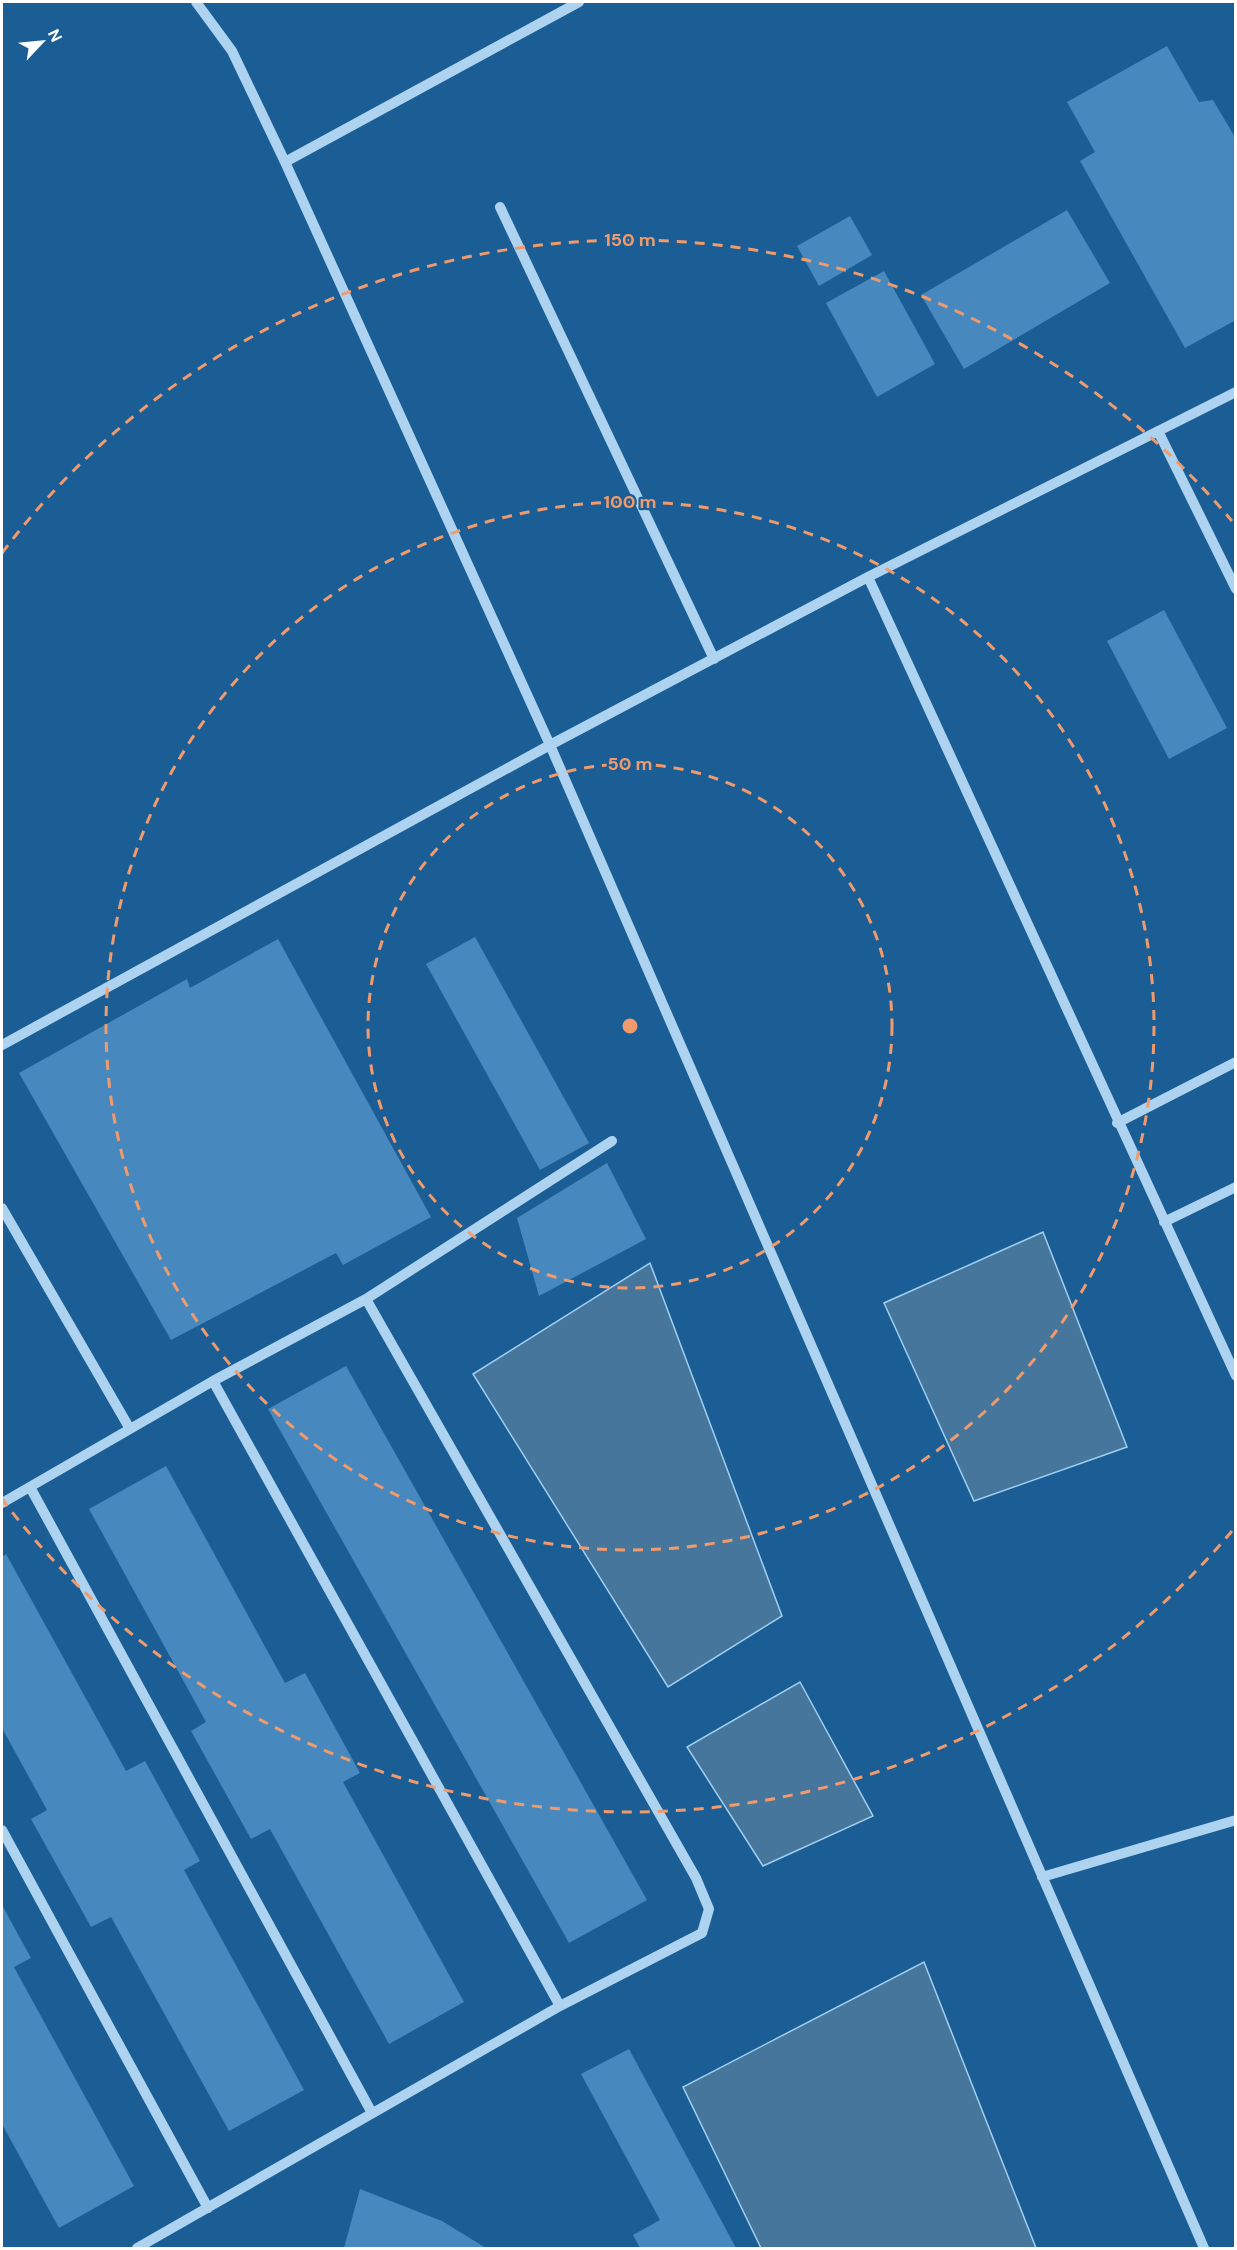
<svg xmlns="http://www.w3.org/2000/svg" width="1237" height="2250" font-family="'DM Sans',sans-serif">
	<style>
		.water { fill: #47769d; stroke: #a0cff2; stroke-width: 1.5 }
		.building { fill: #4789be }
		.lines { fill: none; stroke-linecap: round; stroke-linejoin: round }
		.minor { stroke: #add3f0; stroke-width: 10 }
		.ring { fill: none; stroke: #f19b6d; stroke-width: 3; stroke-dasharray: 10 8 }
		.centre { fill: #f19b6d; stroke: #1a5e95; stroke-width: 3 }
		.ring-label { font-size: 18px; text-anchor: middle; font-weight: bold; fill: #f19b6d; stroke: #1a5e95; stroke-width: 4.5; stroke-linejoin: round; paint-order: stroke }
	</style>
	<rect width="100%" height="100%" fill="#1a5e95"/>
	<path class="water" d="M 1043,1232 L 1127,1447 L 974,1501 L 884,1303 Z
		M 650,1263 L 782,1616 L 668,1687 L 473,1374 Z
		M 800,1682 L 873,1816 L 763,1866 L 687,1747 Z
		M 924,1962 L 1036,2248 L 761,2248 L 683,2087 Z"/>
	<path class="building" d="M 1167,46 L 1199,102 L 1213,100 L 1236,139 L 1236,320 L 1185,348 L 1080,161 L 1095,152 L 1067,102 Z
		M 1067,210 L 1110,283 L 964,369 L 921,295 Z
		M 850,216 L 872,255 L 819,286 L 797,246 Z
		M 884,271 L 935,364 L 877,397 L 826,303 Z
		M 1164,610 L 1227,728 L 1169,759 L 1107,641 Z
		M 475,937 L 589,1143 L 540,1170 L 426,964 Z
		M 278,939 L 431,1217 L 343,1265 L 336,1253 L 171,1340 L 19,1073 L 187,979 L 190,988 Z
		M 607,1163 L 646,1239 L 539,1296 L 517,1218 Z
		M 346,1366 L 647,1900 L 569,1943 L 268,1409 Z
		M 166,1466 L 285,1683 L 305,1673 L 360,1773 L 343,1782 L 464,2002 L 389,2044 L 270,1829 L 251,1839 L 191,1731 L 206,1722 L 89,1509 Z
		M 6,1554 L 126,1771 L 145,1761 L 200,1861 L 184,1870 L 304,2090 L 229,2131 L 111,1917 L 91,1927 L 31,1819 L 47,1810 L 2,1728 L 2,1557 Z
		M 2,1905 L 31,1958 L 14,1967 L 134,2186 L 59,2228 L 2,2124 Z
		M 629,2049 L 736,2248 L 640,2248 L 633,2235 L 660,2220 L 581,2074 Z
		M 360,2189 L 442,2221 L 486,2248 L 344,2248 Z"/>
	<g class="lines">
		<path class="minor" d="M 196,2 L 232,51 L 285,162 L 550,745 L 1204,2248
			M 285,162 L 579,2
			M 500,207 L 714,659
			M 1158,431 L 1236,589
			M 868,577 L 1236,392
			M 2,1045 L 550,745 L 868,577 L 1236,1376
			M 1117,1123 L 1236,1062
			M 2,1208 L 130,1429
			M 1164,1222 L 1236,1187
			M 30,1487 L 372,2113
			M 2,1503 L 213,1381
			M 2,1830 L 208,2208
			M 1042,1877 L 1236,1820
			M 560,2006 L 213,1381 L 366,1299 L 612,1141
			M 137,2248 L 560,2006 L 702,1933 L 709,1909 L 696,1878 L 366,1299"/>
	</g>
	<g class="ring">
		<circle cx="630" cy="1026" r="262"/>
		<circle cx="630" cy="1026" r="524"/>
		<path d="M1232 1531A786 786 0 0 1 2 1499M2 553A786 786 0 0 1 1232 521"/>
	</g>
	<circle cx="630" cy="1026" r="9" class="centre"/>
	<g class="ring-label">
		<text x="630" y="246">150 m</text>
		<text x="630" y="508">100 m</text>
		<text x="630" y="770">50 m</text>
	</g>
	<rect width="1237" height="2250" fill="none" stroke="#ffffff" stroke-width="6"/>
	<g transform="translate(42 42) rotate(64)" stroke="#1a5e95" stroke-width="4.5" paint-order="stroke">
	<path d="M0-4.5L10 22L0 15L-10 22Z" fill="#ffffff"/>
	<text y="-9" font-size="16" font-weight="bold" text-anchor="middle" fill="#ffffff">N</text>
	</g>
</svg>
